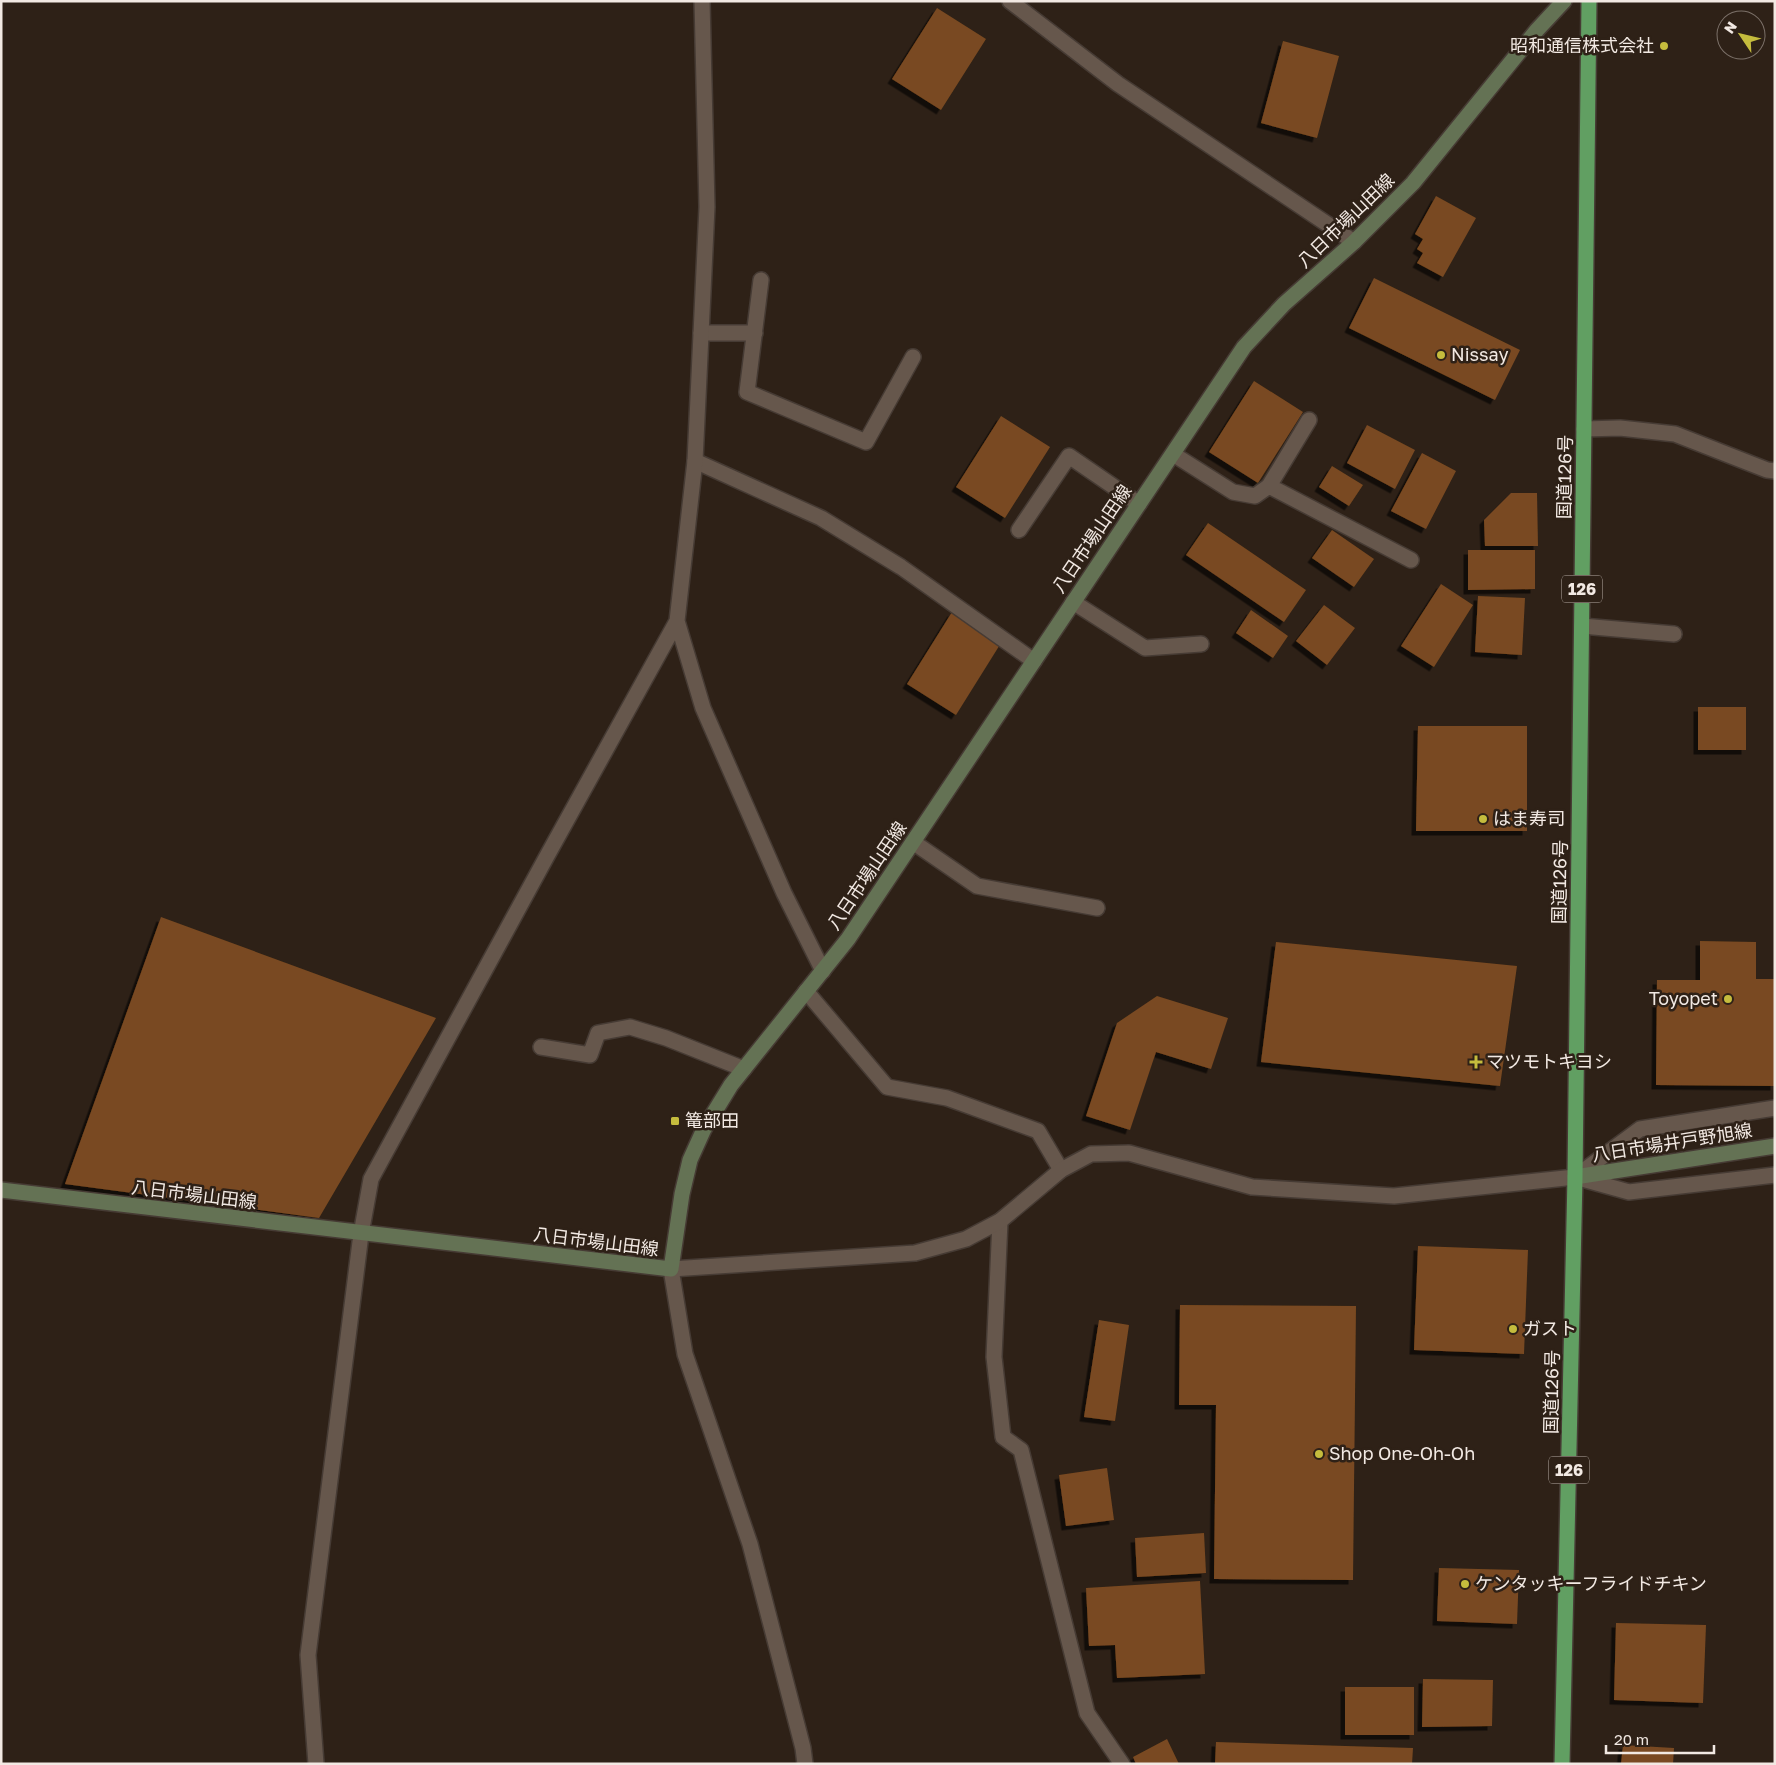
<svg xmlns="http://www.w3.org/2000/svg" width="1776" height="1765" font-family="'Golos Text','Noto Sans JP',sans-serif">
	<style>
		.building { fill: #794920; filter: url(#shadow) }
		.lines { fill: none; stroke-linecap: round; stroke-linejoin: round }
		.service-casing { stroke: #463b34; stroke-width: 18 }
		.minor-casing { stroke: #463b34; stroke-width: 18 }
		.tertiary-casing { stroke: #463b34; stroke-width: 18 }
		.secondary-casing { stroke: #463b34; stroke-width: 18 }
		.trunk-casing { stroke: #463b34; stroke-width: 18 }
		.service { stroke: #66574c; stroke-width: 15 }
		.minor { stroke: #66574c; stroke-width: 15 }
		.tertiary { stroke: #66574c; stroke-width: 15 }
		.secondary { stroke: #647254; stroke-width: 15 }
		.trunk { stroke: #619f62; stroke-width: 15 }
		.poi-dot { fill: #c5bc3d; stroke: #2e2117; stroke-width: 2 }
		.labels { text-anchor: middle; stroke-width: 5; stroke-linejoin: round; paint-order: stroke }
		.shield { fill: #2e2117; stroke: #b7ada6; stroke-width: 1 }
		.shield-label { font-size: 16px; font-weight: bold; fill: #f2e9e3 }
		.poi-label { font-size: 18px; fill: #f2e9e3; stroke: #2e2117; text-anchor: start }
		.street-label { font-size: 18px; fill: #f2e9e3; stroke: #2e2117 }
	</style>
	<defs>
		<filter id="shadow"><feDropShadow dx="-4.5" dy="4.5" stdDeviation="0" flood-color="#0009"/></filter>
	</defs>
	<rect width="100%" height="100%" fill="#2e2117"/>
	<path class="building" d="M 937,8 L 986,39 L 941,110 L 892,79 Z
		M 1283,41 L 1339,56 L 1317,138 L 1261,123 Z
		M 1436,196 L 1476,218 L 1443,277 L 1417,263 L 1423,253 L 1417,249 L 1423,239 L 1415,234 Z
		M 1374,278 L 1520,350 L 1495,400 L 1349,328 Z
		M 1254,381 L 1303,412 L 1258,483 L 1209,452 Z
		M 1001,416 L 1050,447 L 1005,518 L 956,487 Z
		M 1367,425 L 1415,450 L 1395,489 L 1347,463 Z
		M 1422,453 L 1456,471 L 1426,529 L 1391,511 Z
		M 1332,466 L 1363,485 L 1349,506 L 1319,487 Z
		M 1511,493 L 1537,493 L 1538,546 L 1485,546 L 1484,520 Z
		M 1208,523 L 1306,590 L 1284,622 L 1186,555 Z
		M 1332,530 L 1374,559 L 1354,587 L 1312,558 Z
		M 1468,550 L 1535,550 L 1535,589 L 1468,590 Z
		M 1441,584 L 1473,605 L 1434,667 L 1401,646 Z
		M 1478,596 L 1525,598 L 1522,655 L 1475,652 Z
		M 1324,605 L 1355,628 L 1327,665 L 1296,641 Z
		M 1251,610 L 1288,636 L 1273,658 L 1236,633 Z
		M 952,612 L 1001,643 L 956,715 L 907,684 Z
		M 1698,707 L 1746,707 L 1746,750 L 1698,750 Z
		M 1418,726 L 1527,726 L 1527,831 L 1416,831 Z
		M 161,917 L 436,1018 L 319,1218 L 65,1184 Z
		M 1700,941 L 1756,942 L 1756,979 L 1775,979 L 1775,1086 L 1656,1085 L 1657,980 L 1700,980 Z
		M 1276,942 L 1517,966 L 1500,1086 L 1261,1062 Z
		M 1157,996 L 1228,1018 L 1211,1069 L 1156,1052 L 1130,1130 L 1086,1116 L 1117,1023 Z
		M 1418,1246 L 1528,1250 L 1524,1354 L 1414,1350 Z
		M 1180,1305 L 1356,1306 L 1353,1580 L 1214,1579 L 1216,1405 L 1179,1405 Z
		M 1099,1320 L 1129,1325 L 1115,1421 L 1084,1417 Z
		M 1107,1468 L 1114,1520 L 1066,1526 L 1059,1475 Z
		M 1204,1533 L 1206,1573 L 1137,1577 L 1135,1538 Z
		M 1439,1568 L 1519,1570 L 1517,1624 L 1437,1621 Z
		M 1200,1581 L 1205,1674 L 1117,1678 L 1115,1645 L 1089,1646 L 1086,1588 Z
		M 1616,1623 L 1706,1625 L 1703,1703 L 1614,1700 Z
		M 1423,1679 L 1493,1680 L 1492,1726 L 1422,1727 Z
		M 1345,1687 L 1414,1687 L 1414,1735 L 1345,1735 Z
		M 1167,1739 L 1179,1764 L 1136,1764 L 1133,1757 Z
		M 1216,1742 L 1413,1748 L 1412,1764 L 1215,1764 Z
		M 1623,1745 L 1674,1748 L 1673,1764 L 1621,1764 Z"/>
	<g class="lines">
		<g class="service-casing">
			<path id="service" d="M 761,280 L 747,392 L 866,442 L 913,357
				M 701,333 L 755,333
				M 1584,429 L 1620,428 L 1675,434 L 1767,470 L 1775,471
				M 1173,454 L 1233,492 L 1255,496 L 1269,486 L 1309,420
				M 695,461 L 821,518 L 901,567 L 1034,661
				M 1269,486 L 1411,560
				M 1019,530 L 1069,456 L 1139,504
				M 1073,602 L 1145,648 L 1201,644
				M 1582,626 L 1674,634
				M 913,842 L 977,886 L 1097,908
				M 541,1047 L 590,1055 L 598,1033 L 630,1027 L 666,1038 L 744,1069
				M 1575,1177 L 1640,1129 L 1775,1108
				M 1000,1221 L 994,1357 L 1003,1437 L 1021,1450 L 1087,1713 L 1122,1764"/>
		</g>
		<g class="minor-casing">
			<path id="minor" d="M 702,1 L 707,207 L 695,461 L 677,621 L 703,708 L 784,893 L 823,971
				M 1010,1 L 1118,84 L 1354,242
				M 806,991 L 887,1087 L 947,1098 L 1038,1131 L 1061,1170
				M 1575,1177 L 1629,1192 L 1775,1175
				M 316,1764 L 308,1655 L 361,1234 L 371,1179 L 547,856 L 677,621"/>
		</g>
		<g class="tertiary-casing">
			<path id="tertiary" d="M 805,1764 L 803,1748 L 750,1544 L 685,1354 L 671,1269 L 915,1253 L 966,1239 L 1000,1221 L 1061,1170 L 1091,1154 L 1129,1153 L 1252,1187 L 1394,1196 L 1575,1177"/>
		</g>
		<g class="secondary-casing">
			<path id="secondary" d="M 1575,1177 L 1775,1146
				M 1,1190 L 671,1269 L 682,1194 L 690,1160 L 704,1129 L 731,1085 L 848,939 L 1244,347 L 1284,304 L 1354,242 L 1413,183 L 1537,30 L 1564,1"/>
		</g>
		<g class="trunk-casing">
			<path id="trunk" d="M 1562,1764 L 1575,1177 L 1589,1"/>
		</g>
		<use href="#service" class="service"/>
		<use href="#minor" class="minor"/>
		<use href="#tertiary" class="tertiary"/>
		<use href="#secondary" class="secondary"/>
		<use href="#trunk" class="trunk"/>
	</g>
	<g class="poi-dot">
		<circle cx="1664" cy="46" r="5"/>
		<circle cx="1441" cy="355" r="5"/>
		<circle cx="1483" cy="819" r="5"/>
		<circle cx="1728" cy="999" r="5"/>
		<path d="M1473.5 1054.5h5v5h5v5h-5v5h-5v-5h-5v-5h5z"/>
		<rect x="670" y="1116" width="10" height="10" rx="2.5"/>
		<circle cx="1513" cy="1329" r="5"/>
		<circle cx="1319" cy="1454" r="5"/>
		<circle cx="1465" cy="1584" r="5"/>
	</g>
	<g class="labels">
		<g class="shield">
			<rect x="1562" y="575.5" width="40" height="27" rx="4"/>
			<rect x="1549" y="1456.5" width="40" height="27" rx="4"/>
		</g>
		<g class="shield-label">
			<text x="1582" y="595">126</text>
			<text x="1569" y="1476">126</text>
		</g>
		<g class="poi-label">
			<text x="1654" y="52" text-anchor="end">昭和通信株式会社</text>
			<text x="1451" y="361">Nissay</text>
			<text x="1493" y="825">はま寿司</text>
			<text x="1718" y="1005" text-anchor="end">Toyopet</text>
			<text x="1486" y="1068">マツモトキヨシ</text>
			<text x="685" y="1127">篭部田</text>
			<text x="1523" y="1335">ガスト</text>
			<text x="1329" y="1460">Shop One-Oh-Oh</text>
			<text x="1475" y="1590">ケンタッキーフライドチキン</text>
		</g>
		<g class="street-label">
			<text transform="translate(1346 221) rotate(-44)" y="6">八日市場山田線</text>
			<text transform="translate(1565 477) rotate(-89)" y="6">国道126号</text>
			<text transform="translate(1092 539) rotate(-56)" y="6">八日市場山田線</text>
			<text transform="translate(867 876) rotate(-56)" y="6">八日市場山田線</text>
			<text transform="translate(1560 882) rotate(-89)" y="6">国道126号</text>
			<text transform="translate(1672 1143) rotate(-9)" y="6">八日市場井戸野旭線</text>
			<text transform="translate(194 1195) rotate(7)" y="6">八日市場山田線</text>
			<text transform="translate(596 1242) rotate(7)" y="6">八日市場山田線</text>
			<text transform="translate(1552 1392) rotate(-89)" y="6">国道126号</text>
		</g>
	</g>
	<rect width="1776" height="1765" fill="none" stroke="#f2e9e3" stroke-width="5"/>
	<g transform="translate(1741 35) rotate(305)"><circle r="24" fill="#2e2117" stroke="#7c7169"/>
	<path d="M0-4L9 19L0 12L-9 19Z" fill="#c5bc3d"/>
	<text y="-8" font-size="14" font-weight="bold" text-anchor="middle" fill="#f2e9e3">N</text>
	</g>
	<path d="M1606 1745v8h108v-8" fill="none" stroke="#f2e9e3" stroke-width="2.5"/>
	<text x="1614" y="1745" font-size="15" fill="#f2e9e3" stroke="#2e2117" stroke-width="4" paint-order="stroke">20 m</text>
</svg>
